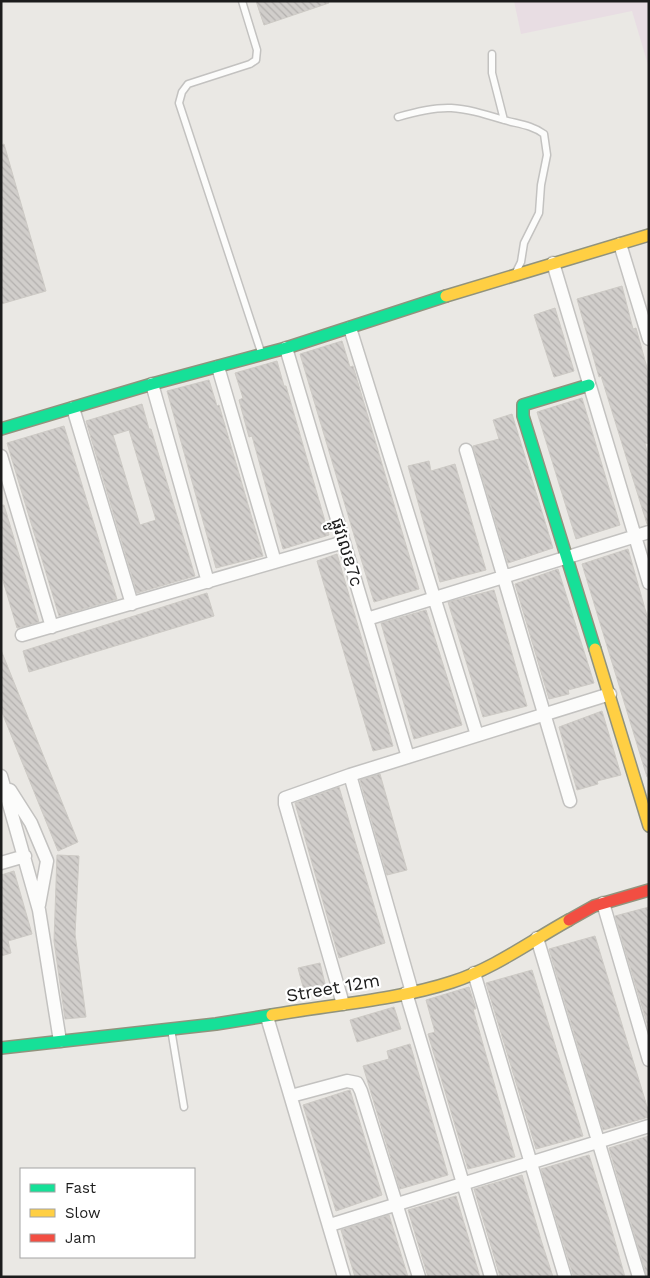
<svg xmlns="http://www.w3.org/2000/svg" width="650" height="1278" font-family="'Work Sans','Noto Sans Khmer',sans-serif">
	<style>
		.industrial { fill: #e8dde3 }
		.building { fill: url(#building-back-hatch); stroke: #cdcac5; fill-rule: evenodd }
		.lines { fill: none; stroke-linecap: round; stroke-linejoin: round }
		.lane-casing { stroke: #c3c2c0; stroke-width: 9 }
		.street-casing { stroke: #c3c2c0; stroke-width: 15 }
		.fast-casing { stroke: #91937d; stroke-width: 14 }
		.slow-casing { stroke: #91937d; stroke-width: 14 }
		.jam-casing { stroke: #91937d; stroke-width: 14 }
		.lane { stroke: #fcfcfb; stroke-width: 6 }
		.street { stroke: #fcfcfb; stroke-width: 12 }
		.fast { stroke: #16e098; stroke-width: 11 }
		.slow { stroke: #ffcf43; stroke-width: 11 }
		.jam { stroke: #f24e42; stroke-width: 11 }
		.labels { text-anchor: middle; stroke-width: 4.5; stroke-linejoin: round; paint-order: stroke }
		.street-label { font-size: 18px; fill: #1c1c1c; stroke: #fff }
	</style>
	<defs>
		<pattern id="building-back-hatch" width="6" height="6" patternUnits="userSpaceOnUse" patternTransform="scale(1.25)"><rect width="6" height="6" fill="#d1cecb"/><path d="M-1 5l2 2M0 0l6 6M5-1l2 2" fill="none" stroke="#b3b0ae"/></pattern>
	</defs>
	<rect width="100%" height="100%" fill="#eae8e4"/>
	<path class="industrial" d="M 514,1 L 649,1 L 649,68 L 632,11 L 521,34 Z"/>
	<path class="building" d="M 256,1 L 328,1 L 329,3 L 264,25 Z
		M 4,144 L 46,291 L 1,304 L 1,145 Z
		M 622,286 L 633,329 L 636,328 L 649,375 L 649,443 L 645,444 L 649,458 L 649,524 L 647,524 L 601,376 L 599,377 L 577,299 Z
		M 555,308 L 574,371 L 554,377 L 534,315 Z
		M 342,341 L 350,367 L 353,366 L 419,589 L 374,602 L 300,354 Z
		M 277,361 L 284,386 L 286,386 L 329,535 L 283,549 L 252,436 L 249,437 L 239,400 L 243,398 L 235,373 Z
		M 209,380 L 217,406 L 219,405 L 263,556 L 216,568 L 167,391 Z
		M 582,398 L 620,525 L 576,539 L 537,412 Z
		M 142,404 L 149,429 L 151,429 L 195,576 L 137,593 L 86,421 ZM 129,430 L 156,520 L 140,525 L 113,435 Z
		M 512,414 L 553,548 L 508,563 L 473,446 L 499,439 L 493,420 Z
		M 64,426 L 117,599 L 59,616 L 7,443 Z
		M 429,461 L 431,471 L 455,464 L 486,570 L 440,582 L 408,466 Z
		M 1,505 L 4,505 L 39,622 L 17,628 L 1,574 Z
		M 628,549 L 649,623 L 649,777 L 647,777 L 582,564 Z
		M 337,554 L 393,746 L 373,751 L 317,561 Z
		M 558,569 L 594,683 L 568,690 L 569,694 L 549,699 L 515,584 Z
		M 494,590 L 527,706 L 483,717 L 448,602 Z
		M 207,593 L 214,616 L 29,672 L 23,651 Z
		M 426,610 L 462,725 L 414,739 L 381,623 Z
		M 1,650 L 78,842 L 58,851 L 1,710 Z
		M 602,711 L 621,775 L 597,781 L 598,784 L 577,790 L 559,727 Z
		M 380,774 L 407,870 L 387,875 L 360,780 Z
		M 339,787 L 385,943 L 339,958 L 295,803 Z
		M 57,855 L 79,856 L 75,934 L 86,1017 L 65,1019 L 54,941 Z
		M 14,871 L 32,934 L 8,941 L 11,953 L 1,956 L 1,875 Z
		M 649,907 L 649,1030 L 615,916 Z
		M 595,936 L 649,1113 L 649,1117 L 603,1130 L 549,949 Z
		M 320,963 L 326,988 L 305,994 L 298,968 Z
		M 532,970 L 583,1136 L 536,1149 L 486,983 Z
		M 469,987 L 476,1009 L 473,1009 L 515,1157 L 468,1169 L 428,1034 L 435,1032 L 426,1000 Z
		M 394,1007 L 401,1029 L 357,1042 L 350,1020 Z
		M 410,1044 L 448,1175 L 400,1189 L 363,1066 L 389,1059 L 387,1051 Z
		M 350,1090 L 382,1195 L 336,1211 L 303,1105 Z
		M 649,1136 L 649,1277 L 647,1277 L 609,1148 Z
		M 589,1155 L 609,1220 L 625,1277 L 573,1275 L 541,1169 Z
		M 522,1175 L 541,1240 L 553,1277 L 500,1277 L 494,1256 L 474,1189 Z
		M 456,1196 L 480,1277 L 428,1277 L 408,1210 Z
		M 389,1215 L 408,1277 L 355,1277 L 341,1230 Z"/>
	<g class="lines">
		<g class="lane-casing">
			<path id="lane" d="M 242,1 L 257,50 L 256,60 L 250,64 L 188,84 L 182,92 L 179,103 L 261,352
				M 492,54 L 492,73 L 504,120
				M 398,117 C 445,103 458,106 504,120 C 518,124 532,125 544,134 L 547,155 L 541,185 L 539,213 L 524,243 L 521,262 L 517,270
				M 171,1029 L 184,1107"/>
		</g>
		<g class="street-casing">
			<path id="street" d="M 620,244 L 649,339
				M 553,263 L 649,583
				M 350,328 L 477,735
				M 286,348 L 408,757
				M 218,367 L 275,562
				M 152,384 L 208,582
				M 73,408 L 132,604
				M 466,450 L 570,801
				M 1,456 L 52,627
				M 367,619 L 649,532
				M 22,635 L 344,542
				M 1,776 L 39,910 L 60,1041
				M 10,790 L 31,823 L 47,861 L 39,905
				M 1,863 L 25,856
				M 603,903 L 649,1060
				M 537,938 L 639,1277
				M 474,973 L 565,1277
				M 412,992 L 350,775 L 610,694
				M 406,993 L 491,1277
				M 343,1004 L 285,804 L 285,798 L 350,775
				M 267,1017 L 344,1277
				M 291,1096 L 347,1081 L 357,1083 L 361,1091 L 419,1277
				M 330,1225 L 649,1126"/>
		</g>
		<g class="fast-casing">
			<path id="fast" d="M 589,385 L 523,405 L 523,416 L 595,649
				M 1,429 L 152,384 L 286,348 L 446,296
				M 1,1048 L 216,1024 L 272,1015"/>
		</g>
		<g class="slow-casing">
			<path id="slow" d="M 446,296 L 649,235
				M 595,649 L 649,826
				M 272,1015 C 330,1005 397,1000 452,982 C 493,969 531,941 569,920"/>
		</g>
		<g class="jam-casing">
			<path id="jam" d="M 569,920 L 594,906 L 649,890"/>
		</g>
		<use href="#lane" class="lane"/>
		<use href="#street" class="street"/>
		<use href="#fast" class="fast"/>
		<use href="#slow" class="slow"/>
		<use href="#jam" class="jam"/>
	</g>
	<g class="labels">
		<g class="street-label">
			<text transform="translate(347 552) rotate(73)" y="6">ផ្លូវលេខ7c</text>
			<text transform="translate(333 988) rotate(-10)" y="6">Street 12m</text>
		</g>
	</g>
	<rect width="650" height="1278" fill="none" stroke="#1c1c1c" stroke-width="5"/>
	<rect x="20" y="1168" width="175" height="90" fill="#ffffff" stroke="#a4a4a4"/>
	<rect x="30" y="1184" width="25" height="8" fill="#16e098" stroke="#a4a4a4"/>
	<text x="65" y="1193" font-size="15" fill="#1c1c1c">Fast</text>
	<rect x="30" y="1209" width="25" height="8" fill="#ffcf43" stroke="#a4a4a4"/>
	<text x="65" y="1218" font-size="15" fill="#1c1c1c">Slow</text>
	<rect x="30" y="1234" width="25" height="8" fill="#f24e42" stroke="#a4a4a4"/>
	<text x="65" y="1243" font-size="15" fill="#1c1c1c">Jam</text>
</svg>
